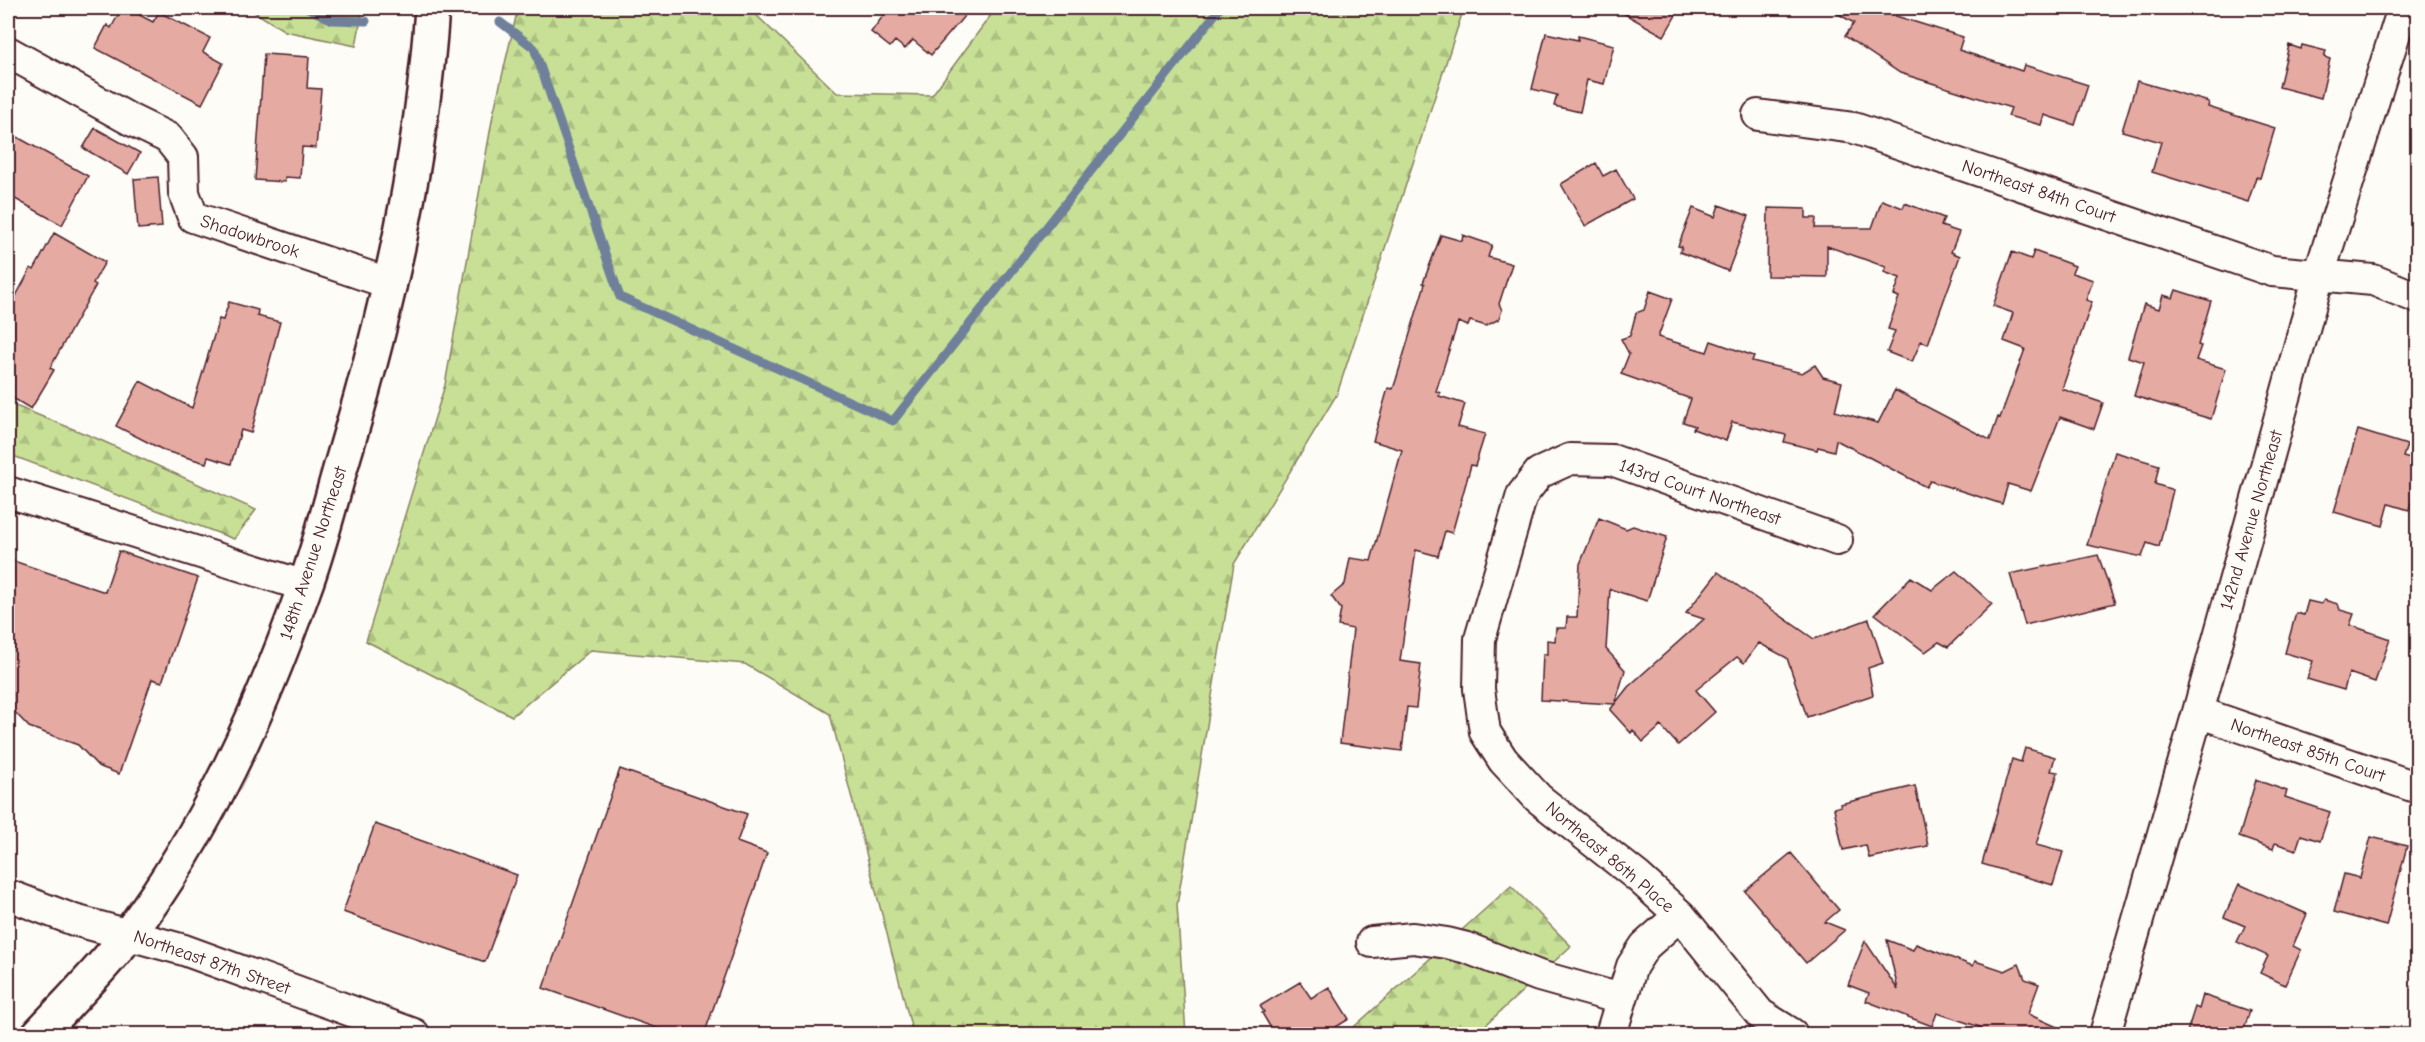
<svg xmlns="http://www.w3.org/2000/svg" width="2425" height="1042" font-family="'Comic Neue',sans-serif">
	<style>
		.forest { fill: url(#forest-firs); stroke: #888060; stroke-width: 1.5 }
		.lines { fill: none; stroke-linecap: round; stroke-linejoin: round }
		.stream { stroke: #6f809b; stroke-width: 9 }
		.building { fill: #e5aba2; stroke: #4a1f2b; stroke-width: 1.5 }
		.street-casing { stroke: #4a1f2b; stroke-width: 34 }
		.secondary-casing { stroke: #4a1f2b; stroke-width: 38 }
		.street { stroke: #fdfcf7; stroke-width: 30 }
		.secondary { stroke: #fdfcf7; stroke-width: 33 }
		.labels { text-anchor: middle; stroke-width: 6; stroke-linejoin: round; paint-order: stroke }
		.street-label { font-size: 18px; fill: #4a1f2b; stroke: #fdfcf7 }
	</style>
	<defs>
		<pattern id="forest-firs" width="22" height="20" patternUnits="userSpaceOnUse" patternTransform="scale(1.5)"><rect width="22" height="20" fill="#c7e096"/><path d="M5 1l3.5 6h-7zM16 11l3.5 6h-7z" fill="#acc081"/></pattern>
	</defs>
	<rect width="100%" height="100%" fill="#fdfcf7"/>
	<filter id="ink" filterUnits="userSpaceOnUse"><feTurbulence type="fractalNoise" baseFrequency=".0167" numOctaves="2"/><feDisplacementMap in="SourceGraphic" scale="12" xChannelSelector="R" yChannelSelector="G"/><feConvolveMatrix kernelMatrix="1 2 1 2 8 2 1 2 1" color-interpolation-filters="sRGB"/></filter>
	<g filter="url(#ink)">
		<path class="forest" d="M 248,8 L 363,8 L 356,46 L 285,31 Z
			M 518,8 L 749,8 L 837,93 L 932,95 L 996,8 L 1464,8 L 1337,394 L 1234,564 L 1177,905 L 1186,1034 L 913,1034 L 830,714 L 745,664 L 591,650 L 512,716 L 366,641 L 445,385 L 493,115 Z
			M 8,403 L 98,439 L 256,510 L 234,539 L 8,454 Z
			M 1511,886 L 1571,946 L 1476,1034 L 1346,1034 Z"/>
		<g class="lines">
			<path class="stream" d="M 308,8 L 332,20 L 366,21
				M 500,22 L 534,48 L 620,297 L 893,421 L 1220,8"/>
		</g>
		<path class="building" d="M 122,8 L 126,8 L 153,22 L 159,12 L 210,38 L 203,52 L 223,63 L 202,104 L 95,48 L 107,25 L 111,28 Z
			M 889,8 L 971,8 L 931,55 L 913,40 L 905,49 L 895,41 L 890,47 L 871,32 Z
			M 1614,8 L 1680,8 L 1664,36 Z
			M 1828,8 L 1901,8 L 1896,16 L 1963,37 L 1959,50 L 2022,71 L 2024,65 L 2088,85 L 2075,125 L 2044,115 L 2041,125 L 2008,116 L 2011,108 L 1900,73 L 1845,36 L 1854,23 Z
			M 1546,33 L 1578,40 L 1578,36 L 1614,45 L 1604,84 L 1587,80 L 1580,112 L 1554,106 L 1557,95 L 1532,89 Z
			M 2289,45 L 2301,49 L 2302,45 L 2326,51 L 2324,57 L 2330,59 L 2321,98 L 2279,87 Z
			M 264,54 L 309,57 L 307,88 L 321,89 L 316,148 L 302,147 L 300,178 L 285,177 L 285,182 L 255,180 Z
			M 2137,81 L 2209,102 L 2208,107 L 2275,128 L 2260,178 L 2256,177 L 2248,202 L 2152,172 L 2161,142 L 2122,131 Z
			M 95,128 L 140,153 L 128,174 L 83,148 Z
			M 8,132 L 88,176 L 62,225 L 8,195 Z
			M 1596,163 L 1603,176 L 1616,169 L 1633,199 L 1585,226 L 1561,184 Z
			M 158,177 L 162,227 L 138,229 L 134,179 Z
			M 1882,200 L 1903,208 L 1905,203 L 1944,218 L 1941,226 L 1959,232 L 1951,252 L 1960,256 L 1928,344 L 1921,341 L 1912,362 L 1887,352 L 1895,331 L 1888,329 L 1899,297 L 1894,295 L 1900,278 L 1884,272 L 1886,267 L 1827,246 L 1827,277 L 1767,276 L 1768,208 L 1806,209 L 1806,218 L 1816,218 L 1815,228 L 1872,228 Z
			M 1719,205 L 1749,216 L 1728,271 L 1680,252 L 1682,247 L 1678,246 L 1693,208 L 1715,217 Z
			M 54,233 L 105,262 L 93,283 L 96,285 L 50,368 L 54,370 L 31,409 L 8,395 L 8,311 L 31,268 L 34,270 Z
			M 1441,235 L 1462,241 L 1463,235 L 1492,245 L 1488,257 L 1512,264 L 1499,304 L 1502,310 L 1499,319 L 1486,326 L 1470,321 L 1468,326 L 1458,322 L 1436,391 L 1440,393 L 1439,396 L 1465,404 L 1458,427 L 1485,434 L 1475,466 L 1471,465 L 1452,533 L 1445,531 L 1438,556 L 1416,550 L 1400,661 L 1421,664 L 1416,708 L 1407,707 L 1402,751 L 1340,743 L 1353,629 L 1338,626 L 1341,609 L 1331,596 L 1345,584 L 1350,558 L 1371,561 L 1402,450 L 1373,441 L 1388,388 L 1393,389 L 1396,380 L 1425,284 L 1423,283 Z
			M 2034,251 L 2075,266 L 2072,273 L 2093,280 L 2086,300 L 2092,302 L 2062,389 L 2103,403 L 2094,429 L 2060,417 L 2031,491 L 2008,484 L 2002,504 L 1930,481 L 1926,487 L 1836,440 L 1834,451 L 1818,447 L 1817,450 L 1784,442 L 1786,435 L 1732,422 L 1726,441 L 1693,429 L 1695,426 L 1683,422 L 1691,399 L 1621,374 L 1629,354 L 1621,339 L 1630,336 L 1636,313 L 1644,310 L 1650,291 L 1672,299 L 1658,337 L 1707,352 L 1711,341 L 1754,356 L 1752,361 L 1802,373 L 1815,365 L 1823,377 L 1842,382 L 1835,411 L 1878,423 L 1895,390 L 1990,440 L 1998,417 L 2000,418 L 2025,349 L 2004,341 L 2013,313 L 1993,306 L 2012,252 L 2031,259 Z
			M 2176,290 L 2211,301 L 2198,345 L 2201,346 L 2196,360 L 2226,369 L 2211,419 L 2134,396 L 2144,362 L 2128,357 L 2144,304 L 2159,309 L 2163,295 L 2173,298 Z
			M 229,302 L 258,310 L 257,316 L 280,322 L 251,433 L 241,430 L 231,464 L 208,457 L 206,463 L 165,451 L 116,426 L 140,381 L 192,408 L 219,319 L 223,320 Z
			M 2358,430 L 2407,445 L 2403,457 L 2418,461 L 2418,497 L 2413,496 L 2409,510 L 2389,504 L 2383,526 L 2334,512 Z
			M 2115,452 L 2159,465 L 2155,484 L 2173,490 L 2159,547 L 2147,543 L 2142,557 L 2087,545 Z
			M 1599,518 L 1626,529 L 1633,526 L 1667,537 L 1647,601 L 1610,589 L 1606,649 L 1625,670 L 1615,704 L 1541,700 L 1543,654 L 1547,654 L 1547,640 L 1555,641 L 1556,628 L 1566,628 L 1567,617 L 1577,617 L 1580,564 Z
			M 119,551 L 198,578 L 162,682 L 152,679 L 119,774 L 98,766 L 78,745 L 29,727 L 8,705 L 8,559 L 105,592 Z
			M 2098,555 L 2115,603 L 2025,625 L 2010,574 Z
			M 1956,571 L 1992,604 L 1948,647 L 1939,642 L 1925,652 L 1875,614 L 1911,577 L 1932,590 Z
			M 1718,572 L 1814,639 L 1869,619 L 1883,663 L 1868,668 L 1873,695 L 1807,717 L 1787,658 L 1759,643 L 1744,663 L 1737,657 L 1696,690 L 1715,712 L 1678,745 L 1661,726 L 1643,742 L 1633,730 L 1631,733 L 1610,710 L 1628,687 L 1704,619 L 1686,613 Z
			M 2324,600 L 2338,604 L 2340,610 L 2354,614 L 2350,625 L 2390,639 L 2375,682 L 2349,673 L 2344,690 L 2307,679 L 2313,661 L 2285,653 L 2296,613 L 2304,615 L 2308,601 L 2321,604 Z
			M 2025,748 L 2055,757 L 2051,771 L 2058,772 L 2036,845 L 2063,852 L 2053,885 L 1982,864 L 2012,759 L 2021,762 Z
			M 620,769 L 747,814 L 737,842 L 767,853 L 704,1035 L 676,1035 L 543,988 Z
			M 2256,780 L 2287,791 L 2285,797 L 2330,812 L 2320,841 L 2301,835 L 2296,850 L 2275,843 L 2273,849 L 2239,837 Z
			M 1915,786 L 1928,846 L 1869,858 L 1866,845 L 1843,850 L 1834,808 L 1841,806 L 1840,804 Z
			M 375,824 L 517,875 L 485,962 L 343,912 Z
			M 2371,837 L 2407,846 L 2386,926 L 2334,912 L 2344,874 L 2360,878 Z
			M 1791,853 L 1839,910 L 1825,922 L 1845,930 L 1806,963 L 1745,891 Z
			M 2239,884 L 2307,914 L 2293,946 L 2301,950 L 2285,985 L 2260,973 L 2268,956 L 2237,942 L 2245,926 L 2224,917 Z
			M 1887,940 L 1913,950 L 1916,944 L 1973,966 L 1975,961 L 2005,971 L 2019,964 L 2025,979 L 2039,984 L 2028,1014 L 2075,1035 L 1977,1035 L 1980,1027 L 1937,1013 L 1932,1026 L 1866,1001 L 1869,993 L 1848,985 L 1865,941 L 1898,990 Z
			M 1300,982 L 1311,998 L 1329,987 L 1349,1019 L 1323,1035 L 1275,1035 L 1262,1013 L 1264,1012 L 1260,1006 Z
			M 2203,995 L 2250,1011 L 2242,1035 L 2186,1035 L 2195,1007 L 2199,1009 Z"/>
		<g class="lines">
			<g class="street-casing">
				<path id="street" d="M 8,52 L 131,120 L 168,138 L 183,157 L 184,193 L 193,217 L 391,284
					M 1758,115 L 1854,128 L 2272,271 L 2373,280 L 2418,298
					M 8,492 L 305,586
					M 2198,712 L 2418,788
					M 8,895 L 74,920 L 184,950 L 414,1034
					M 1372,942 L 1413,938 L 1447,943 L 1467,948 L 1539,976 L 1621,999
					M 1611,1034 L 1632,966 L 1645,946 L 1680,915
					M 1792,1034 L 1760,1014 L 1680,915 L 1638,877 L 1538,798 L 1503,760 L 1485,732 L 1479,689 L 1480,639 L 1522,495 L 1539,473 L 1570,459 L 1612,460 L 1837,540
					M 2105,1034 L 2198,712 L 2319,275 L 2403,8"/>
			</g>
			<g class="secondary-casing">
				<path id="secondary" d="M 39,1034 C 69,1002 102,969 129,934 C 207,830 261,710 304,589 C 321,543 332,495 346,449 C 389,304 422,158 432,8"/>
			</g>
			<use href="#street" class="street"/>
			<use href="#secondary" class="secondary"/>
		</g>
	</g>
	<g class="labels">
		<g class="street-label">
			<text transform="translate(2039 191) rotate(19)" y="6">Northeast 84th Court</text>
			<text transform="translate(250 236) rotate(18)" y="6">Shadowbrook</text>
			<text transform="translate(1700 492) rotate(19)" y="6">143rd Court Northeast</text>
			<text transform="translate(2251 520) rotate(-74)" y="6">142nd Avenue Northeast</text>
			<text transform="translate(313 553) rotate(-72)" y="6">148th Avenue Northeast</text>
			<text transform="translate(2308 750) rotate(19)" y="6">Northeast 85th Court</text>
			<text transform="translate(1610 857) rotate(40)" y="6">Northeast 86th Place</text>
			<text transform="translate(212 962) rotate(19)" y="6">Northeast 87th Street</text>
		</g>
	</g>
	<rect width="2425" height="1042" fill="none" stroke="#fdfcf7" stroke-width="30"/>
	<rect x="15" y="15" width="2395" height="1012" fill="none" stroke="#4a1f2b" stroke-width="2" filter="url(#ink)"/>
</svg>
